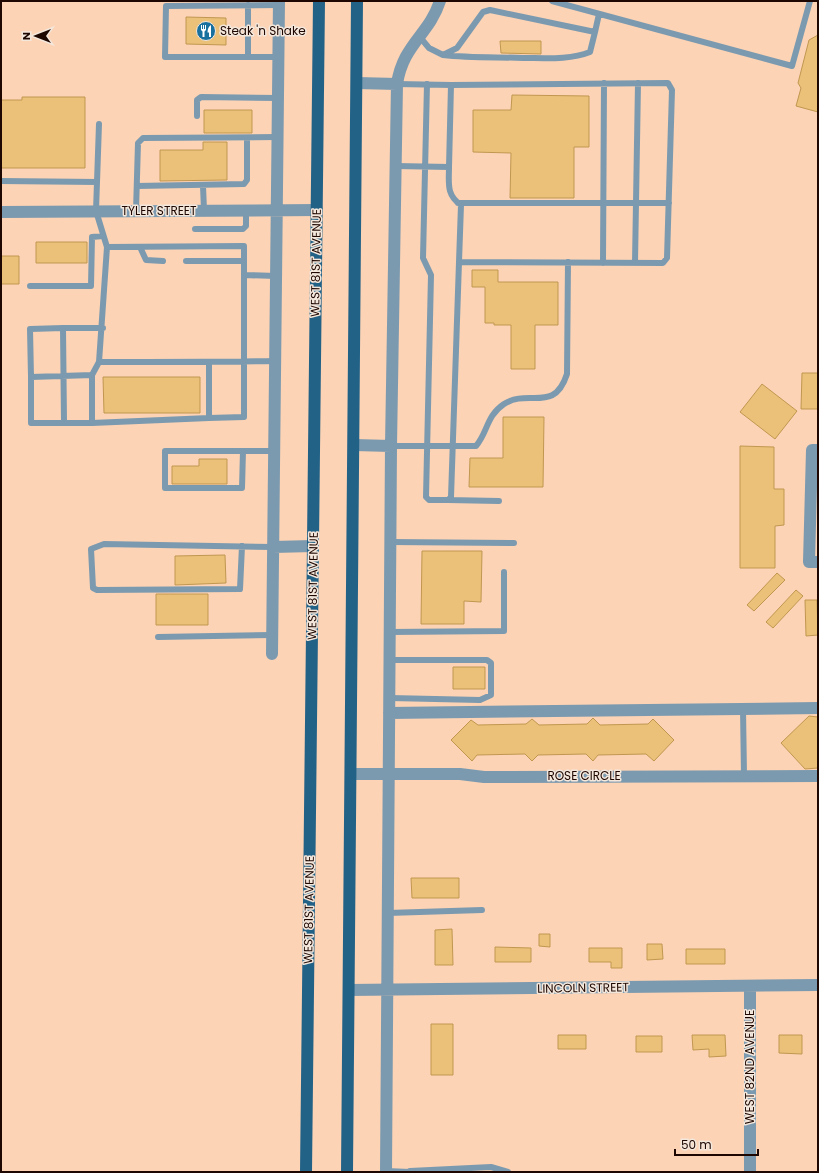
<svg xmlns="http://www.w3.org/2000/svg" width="819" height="1173" font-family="Poppins,sans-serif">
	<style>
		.building { fill: #ebc078; stroke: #c19750 }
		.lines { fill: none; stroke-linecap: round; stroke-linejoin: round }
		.lane { stroke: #7c9aaf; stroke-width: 6 }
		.street { stroke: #7c9aaf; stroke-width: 12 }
		.primary { stroke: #236287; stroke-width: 12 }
		.labels { text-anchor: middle; stroke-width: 3; stroke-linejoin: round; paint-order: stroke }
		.poi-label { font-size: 12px; fill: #1d0700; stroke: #f4e7dc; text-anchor: start }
		.street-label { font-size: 12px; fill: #1d0700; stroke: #f4e7dc }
	</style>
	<rect width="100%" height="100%" fill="#fcd3b5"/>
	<path class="building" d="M 186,17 L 226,18 L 226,45 L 186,44 Z
		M 818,35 L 818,112 L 796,106 L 801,88 L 798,83 L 809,40 Z
		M 500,41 L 541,41 L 541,54 L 501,53 Z
		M 512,95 L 589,96 L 589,147 L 574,147 L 574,198 L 510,198 L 511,153 L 473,152 L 473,110 L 511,110 Z
		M 22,97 L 85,97 L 85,168 L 1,168 L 1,100 L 22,100 Z
		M 204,110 L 252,110 L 252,133 L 204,133 Z
		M 203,142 L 227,142 L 227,180 L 160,181 L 160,150 L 203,150 Z
		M 36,242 L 87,242 L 87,263 L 36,263 Z
		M 1,256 L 19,256 L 19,284 L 1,284 Z
		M 472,270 L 498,270 L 498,282 L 558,282 L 558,325 L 535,325 L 535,369 L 511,369 L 511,325 L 494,325 L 494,323 L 485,323 L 485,287 L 472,287 Z
		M 802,373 L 818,373 L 818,409 L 801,409 Z
		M 103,377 L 200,377 L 200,413 L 104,413 Z
		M 762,384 L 797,411 L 775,439 L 740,412 Z
		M 503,417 L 544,417 L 543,487 L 469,487 L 470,458 L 503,458 Z
		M 740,446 L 774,447 L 774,489 L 784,489 L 784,525 L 775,526 L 775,568 L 740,568 Z
		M 199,459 L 227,459 L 227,484 L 172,484 L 172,466 L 199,466 Z
		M 422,551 L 482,551 L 481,602 L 464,601 L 464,624 L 421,624 Z
		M 225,555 L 226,583 L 175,585 L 175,556 Z
		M 777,573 L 785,580 L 754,611 L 747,605 Z
		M 796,590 L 803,596 L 773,628 L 766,622 Z
		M 156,594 L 208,594 L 208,625 L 156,625 Z
		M 805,600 L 817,600 L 818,635 L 806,636 Z
		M 453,667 L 485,667 L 485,689 L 453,689 Z
		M 809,716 L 818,717 L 818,768 L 805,769 L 781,743 Z
		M 593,718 L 600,725 L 648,724 L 653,719 L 674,740 L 654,761 L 646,754 L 598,755 L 593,761 L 586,754 L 538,755 L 532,761 L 525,754 L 477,755 L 472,761 L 451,740 L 471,720 L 478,725 L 526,724 L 532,719 L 539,725 L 587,724 Z
		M 411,878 L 459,878 L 459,898 L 412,898 Z
		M 452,929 L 453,965 L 435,965 L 435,930 Z
		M 539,934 L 550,934 L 550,947 L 539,946 Z
		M 647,944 L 662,944 L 663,959 L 647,960 Z
		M 495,947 L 531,948 L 531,962 L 495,962 Z
		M 589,948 L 622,948 L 622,968 L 611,968 L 611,962 L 589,962 Z
		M 686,949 L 725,949 L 725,964 L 686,964 Z
		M 431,1024 L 453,1024 L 453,1075 L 431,1075 Z
		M 558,1035 L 586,1035 L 586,1049 L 558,1049 Z
		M 692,1035 L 725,1035 L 726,1056 L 709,1057 L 709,1049 L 693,1050 Z
		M 779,1035 L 802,1035 L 802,1054 L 779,1053 Z
		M 636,1036 L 662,1036 L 662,1052 L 636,1052 Z"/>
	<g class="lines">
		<path class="lane" d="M 552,1 L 792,66 L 810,1
			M 419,36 L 429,48 L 443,55 L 457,48 L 483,12 L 490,10 L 595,32 L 599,14
			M 443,55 C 470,58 496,57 523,58 C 545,58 570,60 590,52 L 595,32
			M 248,57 L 248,5
			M 278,57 L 165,57 L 166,6 L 279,5
			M 427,84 L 423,258 L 431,275 L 426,497 L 429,500 L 448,500 L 451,497 L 459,262
			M 197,116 L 197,100 L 201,97 L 278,98
			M 396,166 L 449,167 L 451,85 L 397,84
			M 449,167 C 449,183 446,195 461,205 L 459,262 L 663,263 L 667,258 L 672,90 L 668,83 L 451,85
			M 1,181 L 97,182 L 96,211 L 107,247
			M 97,182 L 99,124
			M 137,186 L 244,184 L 247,180 L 247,138
			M 203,186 L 204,210
			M 458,203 L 669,203
			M 136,211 L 138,143 L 143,138 L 277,137
			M 195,229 L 243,229 L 246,226 L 246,210
			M 140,247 L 146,260 L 163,261
			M 186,261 L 244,261
			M 603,263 L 604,83
			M 635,263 L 638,83
			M 244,275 L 276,276
			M 30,286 L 91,286 L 92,237 L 103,236
			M 63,328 L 103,328
			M 99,362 L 107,247 L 244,246 L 244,417 L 209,418
			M 209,362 L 209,418 L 92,423 L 92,375 L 99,362 C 158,362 217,362 275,361
			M 92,375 L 31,377 L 31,423 L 92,423
			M 31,377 L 30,329 L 63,328 L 64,422
			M 391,446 L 476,446 C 488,432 486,416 504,404 C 529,388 554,414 567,374 L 568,262
			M 243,451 L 242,488 L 165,488 L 165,451 L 274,451
			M 448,500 L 499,501
			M 391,542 L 514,543
			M 242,546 L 240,589 L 97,590 L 93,588 L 91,549 L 104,544 L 273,547
			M 390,632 L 504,631 L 504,572
			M 158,637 L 272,635
			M 390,698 L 480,700 L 491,695 L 491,663 L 487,660 L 390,660
			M 743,709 L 744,775
			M 388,913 L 482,910
			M 386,1171 L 410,1172
			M 410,1171 L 491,1167 L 508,1172"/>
		<path class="street" d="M 357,83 L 397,84
			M 1,212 L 317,210
			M 354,445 L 391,446
			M 818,450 L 812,450 L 809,562 L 818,562
			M 273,547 L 313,546
			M 272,654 L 279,1
			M 389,713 L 818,708
			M 351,774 L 460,774 L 484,777 L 818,776
			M 349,990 L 818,985
			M 386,1172 L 391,446 L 397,84 C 403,44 429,35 440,1
			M 750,1172 L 750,986"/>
		<path class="primary" d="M 306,1172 L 319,1
			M 347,1172 L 357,1"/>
	</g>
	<defs>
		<g id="restaurant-disc" transform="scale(1)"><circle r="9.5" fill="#18709f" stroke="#f4e7dc"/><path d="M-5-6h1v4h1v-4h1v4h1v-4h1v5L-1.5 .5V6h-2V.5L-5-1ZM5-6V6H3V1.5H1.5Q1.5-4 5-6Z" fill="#fff"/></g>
	</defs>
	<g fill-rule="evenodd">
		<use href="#restaurant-disc" x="206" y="31"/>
	</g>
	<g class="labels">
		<g class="poi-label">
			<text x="220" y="35">Steak 'n Shake</text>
		</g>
		<g class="street-label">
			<text x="159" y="215">TYLER STREET</text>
			<text transform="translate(316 263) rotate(-89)" y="4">WEST 81ST AVENUE</text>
			<text transform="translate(313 586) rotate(-89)" y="4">WEST 81ST AVENUE</text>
			<text x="584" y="780">ROSE CIRCLE</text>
			<text transform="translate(309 910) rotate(-89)" y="4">WEST 81ST AVENUE</text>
			<text transform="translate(583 988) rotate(-1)" y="4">LINCOLN STREET</text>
			<text transform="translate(750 1067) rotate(-90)" y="4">WEST 82ND AVENUE</text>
		</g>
	</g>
	<rect width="819" height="1173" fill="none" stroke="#1d0700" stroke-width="4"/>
	<g transform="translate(36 36) rotate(270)" stroke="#f4e7dc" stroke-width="3" paint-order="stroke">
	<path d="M0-3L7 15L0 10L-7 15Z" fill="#1d0700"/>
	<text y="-6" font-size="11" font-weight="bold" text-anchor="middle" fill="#1d0700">N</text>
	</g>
	<path d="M675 1149v6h83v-6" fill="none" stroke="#1d0700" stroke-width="2"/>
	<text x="681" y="1149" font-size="12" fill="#1d0700" stroke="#f4e7dc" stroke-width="3" paint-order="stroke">50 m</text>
</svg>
